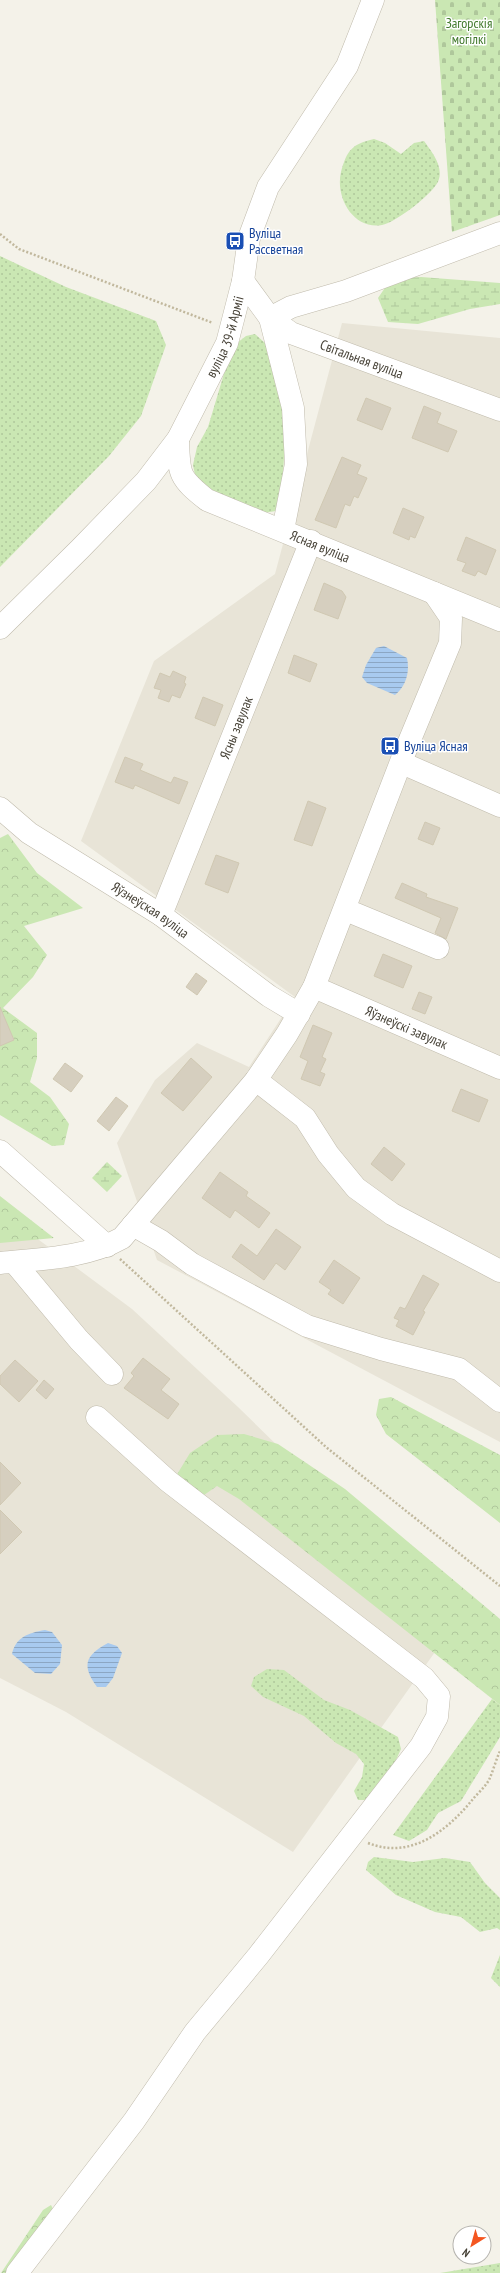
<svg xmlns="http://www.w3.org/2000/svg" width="500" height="2273" font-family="'PT Sans Narrow',sans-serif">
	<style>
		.residential { fill: #e8e4d7 }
		.grass { fill: url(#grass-dots) }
		.forest { fill: url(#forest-crowns) }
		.wetland { fill: url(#wetland-marsh) }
		.cemetery { fill: url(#cemetery-stones) }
		.water { fill: url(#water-rules) }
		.building { fill: #d6cfbf; stroke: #d0c8b2 }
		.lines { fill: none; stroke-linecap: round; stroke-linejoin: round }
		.minor-casing { stroke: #c0bbac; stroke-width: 23 }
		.path { stroke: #c1b89d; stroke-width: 2.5; stroke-dasharray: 2 2; stroke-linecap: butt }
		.minor { stroke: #fff; stroke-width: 22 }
		.labels { text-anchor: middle; stroke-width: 3; stroke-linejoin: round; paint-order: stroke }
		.park-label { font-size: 14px; fill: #41792c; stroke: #fff }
		.transit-label { font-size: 14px; fill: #164399; stroke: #fff; text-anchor: start }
		.street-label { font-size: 14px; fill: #484338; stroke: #fff }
	</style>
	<defs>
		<pattern id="grass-dots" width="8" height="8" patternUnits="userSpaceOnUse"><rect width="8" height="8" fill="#cae7b3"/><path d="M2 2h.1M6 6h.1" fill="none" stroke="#afc79b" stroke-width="1.8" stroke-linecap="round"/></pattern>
		<pattern id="forest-crowns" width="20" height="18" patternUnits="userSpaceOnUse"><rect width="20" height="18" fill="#cae7b3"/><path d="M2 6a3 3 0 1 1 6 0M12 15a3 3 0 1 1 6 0" fill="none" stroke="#afc79b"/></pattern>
		<pattern id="wetland-marsh" width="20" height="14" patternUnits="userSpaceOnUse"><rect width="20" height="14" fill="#cae7b3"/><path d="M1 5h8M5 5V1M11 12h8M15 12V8" fill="none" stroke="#afc79b"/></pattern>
		<pattern id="cemetery-stones" width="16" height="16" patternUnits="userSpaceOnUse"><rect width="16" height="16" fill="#cae7b3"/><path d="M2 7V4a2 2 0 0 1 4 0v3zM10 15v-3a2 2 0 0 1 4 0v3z" fill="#afc79b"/></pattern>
		<pattern id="water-rules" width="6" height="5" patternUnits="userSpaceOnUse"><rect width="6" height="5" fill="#a8caef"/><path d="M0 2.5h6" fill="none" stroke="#8ba6c3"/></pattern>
	</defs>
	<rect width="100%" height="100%" fill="#f4f2e9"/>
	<path class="residential" d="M 342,323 L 500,338 L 500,1442 L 157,1260 L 117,1143 L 155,1080 L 197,1043 L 249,1067 L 295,997 L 81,841 L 154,661 L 275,574 Z
		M 0,1211 L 132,1309 L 238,1407 L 457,1621 L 293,1852 L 66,1712 L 0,1678 Z"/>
	<path class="grass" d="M 374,139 L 385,143 L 401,154 L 414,143 L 424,141 C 431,151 443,165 439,179 C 436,192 395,223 382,225 C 353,230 335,197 341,172 C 347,150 352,144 374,139 Z
		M 0,256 L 66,287 L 156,321 L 166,345 L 141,416 L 109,456 L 0,567 Z
		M 255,334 L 265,343 L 286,423 L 282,492 L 276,511 L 263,513 L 204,489 L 196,480 L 193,465 L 197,447 L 208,427 L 226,367 L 237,343 L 246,336 Z
		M 267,1669 L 284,1670 L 324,1700 L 350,1710 L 398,1737 L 401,1749 L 386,1782 L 370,1800 L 358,1800 L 354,1791 L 362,1777 L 364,1764 L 356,1754 L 336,1743 L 304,1716 L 263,1697 L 251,1686 L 254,1677 Z
		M 492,1699 L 500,1705 L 500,1737 L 461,1801 L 438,1813 L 427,1830 L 409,1841 L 393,1835 Z
		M 374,1857 L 413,1862 L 445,1858 L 470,1862 L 485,1883 L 500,1898 L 500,1930 L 497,1928 L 480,1932 L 461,1917 L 435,1912 L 396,1895 L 366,1870 L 368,1862 Z
		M 500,1955 L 500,1987 L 491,1978 Z
		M 500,2263 L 500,2273 L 440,2273 Z"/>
	<path class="forest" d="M 8,834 L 37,873 L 83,908 L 24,926 L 47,955 L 33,977 L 3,1008 L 37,1033 L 37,1058 L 30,1082 L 50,1097 L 69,1124 L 64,1145 L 52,1146 L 0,1115 L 0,838 Z
		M 0,1196 L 54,1238 L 0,1243 Z
		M 391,1397 L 500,1455 L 500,1523 L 386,1434 L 376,1415 L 379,1399 Z
		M 244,1434 L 278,1444 L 345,1489 L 500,1619 L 500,1705 L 239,1499 L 217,1486 L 204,1495 L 183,1485 L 176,1476 L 190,1453 L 217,1435 Z
		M 51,2205 L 55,2213 L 12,2273 L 1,2273 L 43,2210 Z"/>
	<path class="wetland" d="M 421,277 L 500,283 L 500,304 L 470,309 L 418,324 L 388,322 L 378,298 L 391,279 Z
		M 107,1162 L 122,1176 L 107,1192 L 92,1178 Z"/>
	<path class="cemetery" d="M 435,0 L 500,0 L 500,215 L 452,232 Z"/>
	<path class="water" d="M 384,646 L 407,658 C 410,672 406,686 395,695 L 367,683 L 362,677 L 366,665 L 376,648 Z
		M 45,1630 L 52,1632 L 62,1645 L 60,1664 L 51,1674 L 35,1673 L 12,1654 C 16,1637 28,1633 45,1630 Z
		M 108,1643 L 117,1646 L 122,1653 L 113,1678 L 106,1687 L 97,1687 C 82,1666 84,1656 108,1643 Z"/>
	<path class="building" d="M 366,398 L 391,408 L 382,430 L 357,420 Z
		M 424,406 L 441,413 L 437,423 L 457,431 L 448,452 L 412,438 Z
		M 342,457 L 361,465 L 357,474 L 367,478 L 358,498 L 354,496 L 350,506 L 345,504 L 336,528 L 315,520 Z
		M 403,508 L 424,517 L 415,538 L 410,536 L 409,540 L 393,533 Z
		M 466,537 L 496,550 L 486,575 L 478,571 L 475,576 L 462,571 L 466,563 L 457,560 Z
		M 324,583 L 342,591 L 346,597 L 338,619 L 314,610 Z
		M 294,655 L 317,664 L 310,682 L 288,673 Z
		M 173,671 L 186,677 L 184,683 L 186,684 L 180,698 L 172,695 L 169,702 L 158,698 L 161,690 L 154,688 L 160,673 L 170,677 Z
		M 203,697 L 223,705 L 215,726 L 195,718 Z
		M 125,757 L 143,764 L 140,770 L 171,783 L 174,777 L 188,782 L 179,804 L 135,785 L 133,789 L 115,782 Z
		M 308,801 L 326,808 L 312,846 L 294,840 Z
		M 425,822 L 440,828 L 433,845 L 418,839 Z
		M 216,855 L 239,863 L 228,893 L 205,884 Z
		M 402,883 L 427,894 L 426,897 L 458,908 L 446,939 L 435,933 L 441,918 L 395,898 Z
		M 383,954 L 412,966 L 403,988 L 374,976 Z
		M 196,973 L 207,981 L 197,995 L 186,987 Z
		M 419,992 L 432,997 L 425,1014 L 412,1009 Z
		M 0,1007 L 14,1040 L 0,1046 Z
		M 313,1025 L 332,1033 L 322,1057 L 326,1059 L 320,1072 L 325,1074 L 320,1086 L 301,1079 L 308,1061 L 300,1057 Z
		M 191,1058 L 212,1077 L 183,1111 L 161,1093 Z
		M 65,1063 L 83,1076 L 71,1092 L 53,1079 Z
		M 461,1089 L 488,1100 L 479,1122 L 452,1111 Z
		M 116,1097 L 128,1106 L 109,1131 L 97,1121 Z
		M 384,1147 L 405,1164 L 392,1181 L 371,1164 Z
		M 220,1172 L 248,1192 L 246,1196 L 270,1213 L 259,1228 L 235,1210 L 230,1218 L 202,1198 Z
		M 276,1229 L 301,1247 L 285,1270 L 276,1263 L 264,1280 L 232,1257 L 241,1244 L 257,1256 Z
		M 334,1260 L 360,1278 L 343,1304 L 328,1294 L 331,1290 L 319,1282 Z
		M 423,1275 L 439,1284 L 423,1311 L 425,1312 L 413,1335 L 396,1326 L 399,1320 L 394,1318 L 400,1307 L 405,1309 Z
		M 143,1358 L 170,1379 L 161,1390 L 179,1404 L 168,1419 L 124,1388 L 134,1376 L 131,1373 Z
		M 15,1360 L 38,1381 L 19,1402 L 0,1384 L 0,1376 Z
		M 44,1380 L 54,1389 L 46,1399 L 36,1390 Z
		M 0,1462 L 21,1483 L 0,1505 Z
		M 0,1510 L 22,1532 L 0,1554 Z"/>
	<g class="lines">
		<g class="minor-casing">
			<g id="minor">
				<path id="s1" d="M 243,281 L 270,318 L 291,333 L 500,410"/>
				<path id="s2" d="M 178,439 C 179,474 178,477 207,500 L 500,620"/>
				<path d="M 283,530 L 296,464 L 293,408 L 270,318 L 291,307 L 346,291 L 500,233"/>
				<path id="s3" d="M 0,628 L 80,549 L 146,481 L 178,439 L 227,343 L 243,281 L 249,238 L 268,187 L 347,66 L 373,0"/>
				<path d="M 402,763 L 500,806"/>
				<path id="s4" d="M 0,808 L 29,833 L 161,915 L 269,996 L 299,1014"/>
				<path d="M 346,910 L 438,948"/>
				<path id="s5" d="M 161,915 L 311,541"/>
				<path id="s6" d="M 314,987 L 500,1068"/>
				<path d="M 256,1080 L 305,1118 L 328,1154 L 356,1188 L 392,1214 L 500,1271"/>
				<path d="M 0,1151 L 107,1246"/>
				<path d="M 133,1225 L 161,1241 L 192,1264 L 307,1326 L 381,1349 L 459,1369 L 500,1401"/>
				<path d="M 14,1262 L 79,1340 L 112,1374"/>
				<path d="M 0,1263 C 40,1259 87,1258 122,1238 L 256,1080 L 287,1034 L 314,987 L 404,754 L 450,643 L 451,618 L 434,593"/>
				<path d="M 17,2273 L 134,2121 L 195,2032 L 258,1956 L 421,1746 L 437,1717 L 439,1696 L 424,1678 L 168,1481 L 97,1417"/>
			</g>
		</g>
		<path class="path" d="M 0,234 L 19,249 L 213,323
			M 120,1259 L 326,1447 L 500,1586
			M 368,1843 C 411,1860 447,1831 473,1799 C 478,1793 485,1787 489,1780 C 493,1771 496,1760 500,1751"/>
		<use href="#minor" class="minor"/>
	</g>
	<defs>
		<g id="bus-square" transform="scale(1)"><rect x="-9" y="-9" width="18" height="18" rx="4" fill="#1a4fb4" stroke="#fff"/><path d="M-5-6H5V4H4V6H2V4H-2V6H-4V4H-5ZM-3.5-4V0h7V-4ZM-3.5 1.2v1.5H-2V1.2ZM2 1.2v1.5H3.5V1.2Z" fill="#fff"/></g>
	</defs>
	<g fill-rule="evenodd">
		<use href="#bus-square" x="235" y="241"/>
		<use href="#bus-square" x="390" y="746"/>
	</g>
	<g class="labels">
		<g class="park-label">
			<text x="469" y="28">Загорскія<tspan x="469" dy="16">могілкі</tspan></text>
		</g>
		<g class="transit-label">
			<text x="249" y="238">Вуліца<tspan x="249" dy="16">Рассветная</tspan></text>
			<text x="404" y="751">Вуліца Ясная</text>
		</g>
		<g class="street-label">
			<text dy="5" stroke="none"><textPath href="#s3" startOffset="373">вуліца 39-й Арміі</textPath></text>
			<text dy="5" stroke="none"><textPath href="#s1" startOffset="147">Світальная вуліца</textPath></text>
			<text dy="5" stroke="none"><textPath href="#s2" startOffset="194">Ясная вуліца</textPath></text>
			<text dy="5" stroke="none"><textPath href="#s5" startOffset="202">Ясны завулак</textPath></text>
			<text dy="5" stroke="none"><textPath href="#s4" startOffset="182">Яўзнеўская вуліца</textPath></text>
			<text dy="5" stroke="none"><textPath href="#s6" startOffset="101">Яўзнеўскі завулак</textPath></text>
		</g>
	</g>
	<g transform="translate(472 2245) rotate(217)"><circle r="19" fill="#ffffff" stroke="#b6b4af"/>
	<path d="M0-3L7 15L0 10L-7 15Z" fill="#f45620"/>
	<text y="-6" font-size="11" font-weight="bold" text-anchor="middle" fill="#484338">N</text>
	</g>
</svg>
